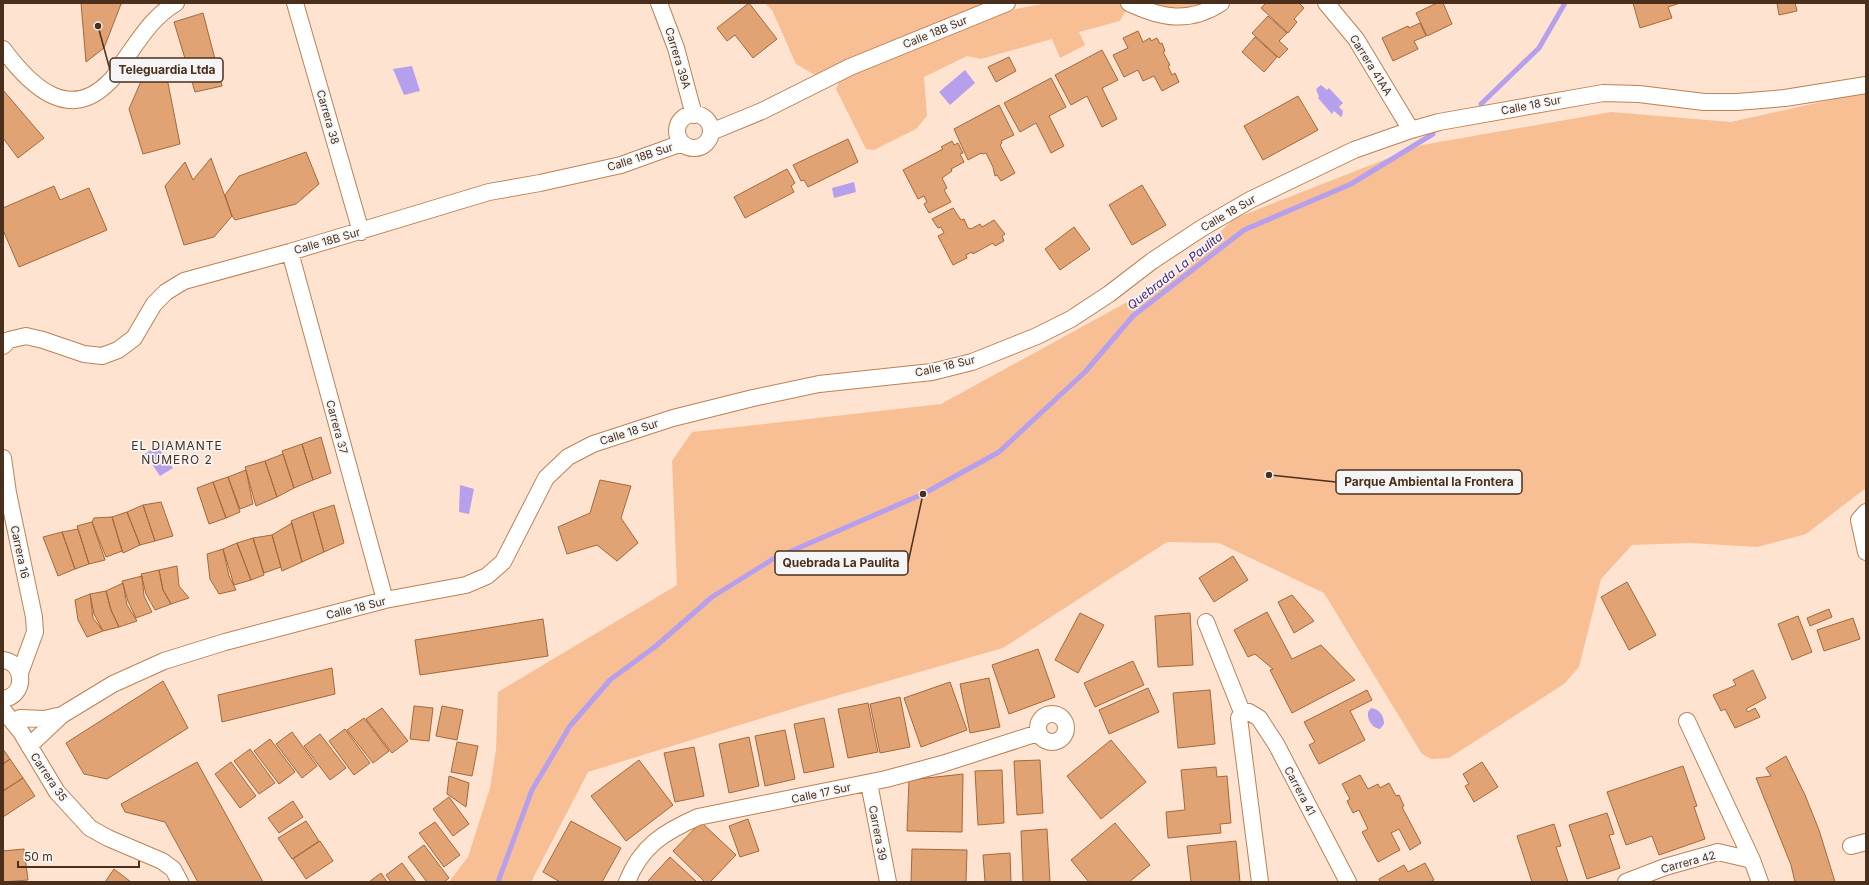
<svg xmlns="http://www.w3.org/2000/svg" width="1869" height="885" font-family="Inter,sans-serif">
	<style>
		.green { fill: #f8bf95 }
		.water { fill: #b69fec }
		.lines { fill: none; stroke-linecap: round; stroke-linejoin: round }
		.stream { stroke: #b69fec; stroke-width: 5 }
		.building { fill: #e2a374; stroke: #a3693b }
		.minor-casing { stroke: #bd8153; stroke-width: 18 }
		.minor { stroke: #fff; stroke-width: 16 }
		.labels { text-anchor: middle; stroke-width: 3.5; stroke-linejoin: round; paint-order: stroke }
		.street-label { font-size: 11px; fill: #492f1c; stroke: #f5f5f5 }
		.water-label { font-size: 12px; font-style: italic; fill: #411c74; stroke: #f5f5f5 }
		.neighbourhood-label { font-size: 12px; letter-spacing: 1px; fill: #492f1c; stroke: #f5f5f5 }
		.leader { fill: none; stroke: #492f1c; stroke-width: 1.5 }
		.callout-dot { fill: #492f1c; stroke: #f5f5f5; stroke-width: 1.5 }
		.callout { fill: #f5f5f5; stroke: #492f1c; stroke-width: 1.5 }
		.callout-label { font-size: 12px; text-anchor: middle; font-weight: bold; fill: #492f1c }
	</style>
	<rect width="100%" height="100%" fill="#fde3d0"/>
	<path class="green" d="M 765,3 L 993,3 L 815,75 L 796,64 L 772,10 Z
		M 1047,3 L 1121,3 L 1126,10 L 1120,21 L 1079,32 L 1085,45 L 1060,58 L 1052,39 L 981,59 L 967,56 L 924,77 L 927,116 L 916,129 L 874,150 L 866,149 L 836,89 L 839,81 L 1006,11 Z
		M 1147,3 L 1204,3 L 1188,13 Z
		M 1866,92 L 1866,488 L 1806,534 L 1757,547 L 1690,543 L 1632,545 L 1601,579 L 1579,667 L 1564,684 L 1449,758 L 1431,759 L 1422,754 L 1324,593 L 1219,543 L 1167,542 L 1003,648 L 808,704 L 588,772 L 531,882 L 449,882 L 468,857 L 490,788 L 496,750 L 498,692 L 677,585 L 672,461 L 692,432 L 941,404 L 1180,273 L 1233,219 L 1422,145 L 1611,112 L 1731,122 Z"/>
	<path class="water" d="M 412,66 L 420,91 L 404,95 L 393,69 Z
		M 965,70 L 975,83 L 950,105 L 939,92 Z
		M 1321,85 L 1327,90 L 1329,88 L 1343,103 L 1339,107 L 1343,111 L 1342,116 L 1341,117 L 1334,111 L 1332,114 L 1318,98 L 1319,97 L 1316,89 Z
		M 854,182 L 856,192 L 834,198 L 832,188 Z
		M 157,446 L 173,468 L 160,476 L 145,454 Z
		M 460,485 L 474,489 L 469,514 L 459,512 Z
		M 1371,708 C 1380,709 1384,716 1384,724 L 1380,729 C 1372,728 1367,720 1368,712 Z"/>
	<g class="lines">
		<path class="stream" d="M 1481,104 L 1539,48 L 1565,3
			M 498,882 L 532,790 L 570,726 L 610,680 L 656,646 L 712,597 L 773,559 L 923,494 L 999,452 L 1085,372 L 1133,316 L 1244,230 L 1351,184 L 1433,134"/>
	</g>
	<path class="building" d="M 81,3 L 125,3 L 121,4 L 104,48 L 86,62 Z
		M 749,3 L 777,39 L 753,58 L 735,35 L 727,41 L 717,28 Z
		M 1266,3 L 1299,3 L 1304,8 L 1294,19 L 1297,22 L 1288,33 L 1261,8 Z
		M 1437,3 L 1443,3 L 1452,24 L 1427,36 L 1416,13 Z
		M 1633,3 L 1680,3 L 1668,7 L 1672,18 L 1640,28 Z
		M 1777,3 L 1795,3 L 1797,11 L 1779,15 Z
		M 203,13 L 222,86 L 195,92 L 174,22 Z
		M 1268,16 L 1287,33 L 1279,41 L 1288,49 L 1279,58 L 1252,33 Z
		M 1420,23 L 1426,36 L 1414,41 L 1418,49 L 1393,61 L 1382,38 L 1408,26 L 1409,28 Z
		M 1138,31 L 1143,42 L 1150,38 L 1151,41 L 1157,38 L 1160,44 L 1162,43 L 1165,51 L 1163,52 L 1170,65 L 1168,66 L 1172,75 L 1175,73 L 1179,82 L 1162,91 L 1154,76 L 1143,81 L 1138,70 L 1124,77 L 1113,55 L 1128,48 L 1123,38 Z
		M 1255,37 L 1277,57 L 1264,72 L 1242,52 Z
		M 1102,50 L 1118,80 L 1102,88 L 1117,119 L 1102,127 L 1087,96 L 1071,105 L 1055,75 Z
		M 1009,57 L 1016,71 L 996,82 L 988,67 Z
		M 155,74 L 168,83 L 180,144 L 143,154 L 129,109 L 142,79 Z
		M 1051,78 L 1066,107 L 1049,116 L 1064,146 L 1051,153 L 1036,123 L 1020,132 L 1004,103 Z
		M 3,90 L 44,138 L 18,158 L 3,138 Z
		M 1298,96 L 1318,130 L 1263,160 L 1244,126 Z
		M 999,105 L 1014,135 L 1001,141 L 1002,143 L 1000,145 L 1015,173 L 1001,181 L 997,175 L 995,176 L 993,167 L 986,153 L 982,154 L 981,153 L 968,160 L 954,129 Z
		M 848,139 L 858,162 L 808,187 L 804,180 L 801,181 L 793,165 Z
		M 952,141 L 954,145 L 958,143 L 963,153 L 960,154 L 964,162 L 951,169 L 952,171 L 942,178 L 947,188 L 944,190 L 951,202 L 929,213 L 924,204 L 927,202 L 924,196 L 918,199 L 903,170 L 943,149 L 941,147 Z
		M 306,152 L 319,184 L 296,204 L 235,220 L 232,216 L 225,195 L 239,176 Z
		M 211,158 L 232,216 L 214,237 L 184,245 L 165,186 L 185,162 L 193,180 Z
		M 787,169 L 795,183 L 791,186 L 794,192 L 745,218 L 734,197 Z
		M 1142,185 L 1166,225 L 1132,245 L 1109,205 Z
		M 54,186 L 60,200 L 89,188 L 107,230 L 19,267 L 3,230 L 3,208 Z
		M 953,208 L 961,220 L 964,219 L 968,228 L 971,229 L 980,224 L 982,227 L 994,220 L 1005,234 L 1002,236 L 1004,241 L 995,246 L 993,243 L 973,254 L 972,252 L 966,255 L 967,258 L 953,265 L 938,236 L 944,233 L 941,227 L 938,228 L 932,219 Z
		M 1074,227 L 1090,249 L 1060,270 L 1045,249 Z
		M 321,437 L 331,473 L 313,480 L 302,444 Z
		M 302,444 L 313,480 L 294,488 L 282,451 Z
		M 283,454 L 294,488 L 277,497 L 265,461 Z
		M 265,461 L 277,497 L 256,506 L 245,467 Z
		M 246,470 L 253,504 L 240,509 L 228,477 Z
		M 228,477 L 240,512 L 226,518 L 213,482 Z
		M 600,480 L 631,486 L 621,518 L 638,543 L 617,561 L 597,545 L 567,554 L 558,527 L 590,513 Z
		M 213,482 L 226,518 L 209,524 L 197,488 Z
		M 161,502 L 173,536 L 155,541 L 143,505 Z
		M 143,505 L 155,541 L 140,545 L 127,512 Z
		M 334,505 L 344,543 L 324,552 L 313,512 Z
		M 127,512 L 140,545 L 123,553 L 112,517 Z
		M 313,512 L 324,552 L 302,562 L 291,521 Z
		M 112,517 L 122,551 L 106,557 L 92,522 L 94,518 Z
		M 92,522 L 105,560 L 89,564 L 77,526 Z
		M 292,523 L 302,562 L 282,571 L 272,535 Z
		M 78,529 L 89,564 L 75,569 L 62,532 Z
		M 62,532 L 75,569 L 58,576 L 43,537 Z
		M 272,535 L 281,567 L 264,573 L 253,538 Z
		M 253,538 L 264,575 L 251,580 L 237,543 Z
		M 237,543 L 251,580 L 234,585 L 223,549 Z
		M 223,549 L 229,576 L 236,590 L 219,594 L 210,579 L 207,554 Z
		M 1233,556 L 1248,580 L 1214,602 L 1199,578 Z
		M 177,566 L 179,586 L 189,598 L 171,604 L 163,590 L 159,570 Z
		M 159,570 L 163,590 L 171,604 L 155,610 L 146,594 L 141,574 Z
		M 142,576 L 144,596 L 152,612 L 136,618 L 128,601 L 122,581 Z
		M 1627,582 L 1656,635 L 1629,650 L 1601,597 Z
		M 123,583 L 127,605 L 137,621 L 119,627 L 111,610 L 106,591 Z
		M 106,591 L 111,610 L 119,627 L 103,631 L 94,614 L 90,594 Z
		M 90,594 L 93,618 L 103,631 L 87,637 L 78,620 L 75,600 Z
		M 1292,595 L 1314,621 L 1294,633 L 1278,602 Z
		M 1829,609 L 1832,617 L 1810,626 L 1807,618 Z
		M 1267,612 L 1292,659 L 1321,645 L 1355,680 L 1292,713 L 1270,670 L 1273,669 L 1255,654 L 1248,657 L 1234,630 Z
		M 1080,613 L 1104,625 L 1078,673 L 1055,660 Z
		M 1190,613 L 1193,665 L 1158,667 L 1155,616 Z
		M 1798,616 L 1812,652 L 1792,660 L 1778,624 Z
		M 1853,618 L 1860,639 L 1824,651 L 1817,630 Z
		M 543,619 L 548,656 L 420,675 L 415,640 Z
		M 1038,649 L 1055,697 L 1009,714 L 992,665 Z
		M 1133,661 L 1144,685 L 1095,707 L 1084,683 Z
		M 332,668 L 335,694 L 222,722 L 218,695 Z
		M 1753,670 L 1766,698 L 1746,709 L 1748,712 L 1755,708 L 1760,717 L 1735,728 L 1725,709 L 1721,711 L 1713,695 L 1736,685 L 1733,680 Z
		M 989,678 L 1000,727 L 970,733 L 960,684 Z
		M 163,681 L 188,728 L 107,779 L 84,774 L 66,743 Z
		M 950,682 L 967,730 L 921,747 L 904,698 Z
		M 1148,688 L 1159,712 L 1109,734 L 1099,710 Z
		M 1210,690 L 1215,744 L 1178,748 L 1173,693 Z
		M 1367,690 L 1372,700 L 1350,711 L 1365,740 L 1319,764 L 1309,745 L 1315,742 L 1304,722 Z
		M 900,697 L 910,747 L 880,753 L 870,704 Z
		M 868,703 L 878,752 L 848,758 L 838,709 Z
		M 414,706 L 433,708 L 429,741 L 410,739 Z
		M 442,706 L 463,710 L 457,740 L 436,736 Z
		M 382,708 L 408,741 L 392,753 L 366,719 Z
		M 364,718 L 389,751 L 373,763 L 347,730 Z
		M 824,718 L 834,767 L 804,773 L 794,724 Z
		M 345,729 L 370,763 L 354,775 L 329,741 Z
		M 785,730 L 795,779 L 765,786 L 755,736 Z
		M 292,732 L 317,766 L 302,778 L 276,744 Z
		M 320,734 L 346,768 L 330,780 L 304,746 Z
		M 749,737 L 759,786 L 729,793 L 719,744 Z
		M 270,739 L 295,772 L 279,784 L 254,751 Z
		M 1111,740 L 1146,782 L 1101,819 L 1067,776 Z
		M 457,742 L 478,746 L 472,776 L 451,772 Z
		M 694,747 L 704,796 L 675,802 L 664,753 Z
		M 3,749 L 10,759 L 3,764 Z
		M 250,749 L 275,783 L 259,794 L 234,761 Z
		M 1786,756 L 1805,795 L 1819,830 L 1835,882 L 1795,882 L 1791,865 L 1756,778 L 1771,776 L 1766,768 Z
		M 10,759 L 23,778 L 3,791 L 3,764 Z
		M 639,760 L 673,805 L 626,841 L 591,796 Z
		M 1040,760 L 1043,813 L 1017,815 L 1014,761 Z
		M 197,762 L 263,882 L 198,882 L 165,822 L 125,812 L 121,804 Z
		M 231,762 L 256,796 L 240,808 L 215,774 Z
		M 1482,762 L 1498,787 L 1474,802 L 1465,786 L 1469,784 L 1463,774 Z
		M 1683,766 L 1697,806 L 1694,807 L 1705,839 L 1659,855 L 1652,836 L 1626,845 L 1607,792 Z
		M 1216,767 L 1217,777 L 1227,776 L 1231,823 L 1220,824 L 1221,833 L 1168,838 L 1166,812 L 1185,810 L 1181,770 Z
		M 1002,770 L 1004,823 L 978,825 L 975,771 Z
		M 963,774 L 962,832 L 907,831 L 909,780 Z
		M 1360,775 L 1368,789 L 1378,784 L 1380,788 L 1389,783 L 1396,796 L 1399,795 L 1404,806 L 1402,807 L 1421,843 L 1410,850 L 1399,829 L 1391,833 L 1400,850 L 1378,862 L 1362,832 L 1368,829 L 1359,810 L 1353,813 L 1347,801 L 1350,799 L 1342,784 Z
		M 449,776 L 469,783 L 466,807 L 447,794 Z
		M 23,778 L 35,796 L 3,817 L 3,791 Z
		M 449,797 L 469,824 L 453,836 L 433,809 Z
		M 293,801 L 303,817 L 279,833 L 268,818 Z
		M 1607,813 L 1614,834 L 1609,835 L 1620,868 L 1587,879 L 1569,825 Z
		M 748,819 L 759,851 L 740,857 L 729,826 Z
		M 306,821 L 319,841 L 292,859 L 278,838 Z
		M 571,821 L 621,848 L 602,882 L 560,882 L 543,872 Z
		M 435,822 L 460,855 L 444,867 L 419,833 Z
		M 701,822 L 736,855 L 710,882 L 705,882 L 673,851 Z
		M 1115,823 L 1150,865 L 1129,882 L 1089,882 L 1071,860 Z
		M 1554,824 L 1561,846 L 1556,847 L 1568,882 L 1532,882 L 1517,836 Z
		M 1047,829 L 1050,882 L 1023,882 L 1021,831 Z
		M 320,841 L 333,861 L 306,879 L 293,859 Z
		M 1236,841 L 1240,882 L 1191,882 L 1187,846 Z
		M 424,845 L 449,878 L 444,882 L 427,882 L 408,857 Z
		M 24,849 L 28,880 L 3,882 L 3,851 Z
		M 912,849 L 967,850 L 966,882 L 911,882 Z
		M 1010,853 L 1011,882 L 985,882 L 983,855 Z
		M 670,857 L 697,882 L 647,882 Z
		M 402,863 L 416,882 L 391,882 L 386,875 Z
		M 1425,863 L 1434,880 L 1430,882 L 1380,882 L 1379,879 L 1404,865 L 1408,872 Z
		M 114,869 L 131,882 L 105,882 Z
		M 381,873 L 387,882 L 369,882 Z"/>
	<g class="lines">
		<g class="minor-casing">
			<path id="minor" d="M 295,3 L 361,232
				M 659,3 L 676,48 L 694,115
				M 1129,3 C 1161,18 1189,24 1221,3
				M 1326,3 L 1356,39 L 1411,130
				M 3,49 C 29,84 68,124 109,82 C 115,77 119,69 123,62 C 139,40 152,17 176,3
				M677 131a17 17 0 1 1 34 0a17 17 0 1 1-34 0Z
				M 711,132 L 762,111 L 850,67 L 1007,3
				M 290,252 L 385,600
				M 3,346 L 9,340 L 26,336 L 43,340 L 84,354 L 102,356 L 118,350 L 134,338 L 154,304 L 166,292 L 184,281 L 290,252 L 489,192 L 540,183 L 621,165 L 682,143
				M 3,458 L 8,493 L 34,617 L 35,632 L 20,673
				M 1866,512 L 1859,520 L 1866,552
				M 1206,622 L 1242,712 L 1239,718 L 1260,882
				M 3,660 C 26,663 26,696 3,699
				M 3,710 L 21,732 L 57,792 L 90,828 L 108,838 L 162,861 L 173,869 L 180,882
				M 1242,712 L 1249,712 L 1259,718 L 1276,744 L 1348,882
				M1038 728a14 14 0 1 1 28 0a14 14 0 1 1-28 0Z
				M 20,718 L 44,719 L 62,715
				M 1687,721 L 1752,860
				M 29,746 L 62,715 L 113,684 L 164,661 L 225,642 L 385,600 L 466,585 L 487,576 L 503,562 L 546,478 L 568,457 L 593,444 L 673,418 L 753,398 L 819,384 L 932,372 L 972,362 L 1037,336 L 1071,319 L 1109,294 L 1152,261 L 1202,228 L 1250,200 L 1354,150 L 1411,130 L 1439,122 L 1603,93 L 1639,94 L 1704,102 L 1737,102 L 1785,98 L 1866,85
				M 869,783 L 888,882
				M 1851,846 L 1866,842
				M 627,882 C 641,846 664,832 698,817 L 886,779 L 942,764 L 1038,733
				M 1626,882 L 1665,867 L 1718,852 L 1752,860 L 1760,882"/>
		</g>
		<use href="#minor" class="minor"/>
	</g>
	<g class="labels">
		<g class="street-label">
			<text transform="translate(935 32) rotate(-22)" y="4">Calle 18B Sur</text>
			<text transform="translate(678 58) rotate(73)" y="4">Carrera 39A</text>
			<text transform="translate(1371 65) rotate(58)" y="4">Carrera 41AA</text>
			<text transform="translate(1531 105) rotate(-11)" y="4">Calle 18 Sur</text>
			<text transform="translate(328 117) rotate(74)" y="4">Carrera 38</text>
			<text transform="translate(640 157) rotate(-18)" y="4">Calle 18B Sur</text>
			<text transform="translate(1228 213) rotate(-30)" y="4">Calle 18 Sur</text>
			<text transform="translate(327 241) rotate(-16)" y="4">Calle 18B Sur</text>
			<text transform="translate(945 366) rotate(-13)" y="4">Calle 18 Sur</text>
			<text transform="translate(337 427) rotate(75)" y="4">Carrera 37</text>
			<text transform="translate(629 432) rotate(-18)" y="4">Calle 18 Sur</text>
			<text transform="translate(20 552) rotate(78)" y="4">Carrera 16</text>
			<text transform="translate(356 608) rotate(-14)" y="4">Calle 18 Sur</text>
			<text transform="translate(49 777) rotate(56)" y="4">Carrera 35</text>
			<text transform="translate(1300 791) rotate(62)" y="4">Carrera 41</text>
			<text transform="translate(821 793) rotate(-12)" y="4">Calle 17 Sur</text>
			<text transform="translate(878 833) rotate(79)" y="4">Carrera 39</text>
			<text transform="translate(1688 862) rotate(-15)" y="4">Carrera 42</text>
		</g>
		<g class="water-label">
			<text transform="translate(1175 271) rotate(-38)" y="4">Quebrada La Paulita</text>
		</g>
		<g class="neighbourhood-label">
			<text x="177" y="450">EL DIAMANTE<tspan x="177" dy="14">NUMERO 2</tspan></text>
		</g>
	</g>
	<path class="leader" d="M98 26L110 70M1269 475L1336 482M923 494L908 563"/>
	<g class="callout-dot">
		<circle cx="98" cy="26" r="4"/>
		<circle cx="1269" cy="475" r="4"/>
		<circle cx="923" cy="494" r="4"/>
	</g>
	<g class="callout">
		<rect x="110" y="58" width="113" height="24" rx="4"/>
		<rect x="1336" y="470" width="186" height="24" rx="4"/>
		<rect x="775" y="551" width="133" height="24" rx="4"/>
	</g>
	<g class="callout-label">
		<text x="167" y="74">Teleguardia Ltda</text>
		<text x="1429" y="486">Parque Ambiental la Frontera</text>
		<text x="841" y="567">Quebrada La Paulita</text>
	</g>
	<rect width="1869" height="885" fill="none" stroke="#492f1c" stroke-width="8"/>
	<path d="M18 861v6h121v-6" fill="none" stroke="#492f1c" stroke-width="2"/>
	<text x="24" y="861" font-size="12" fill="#492f1c" stroke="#f5f5f5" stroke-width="3" paint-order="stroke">50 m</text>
</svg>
